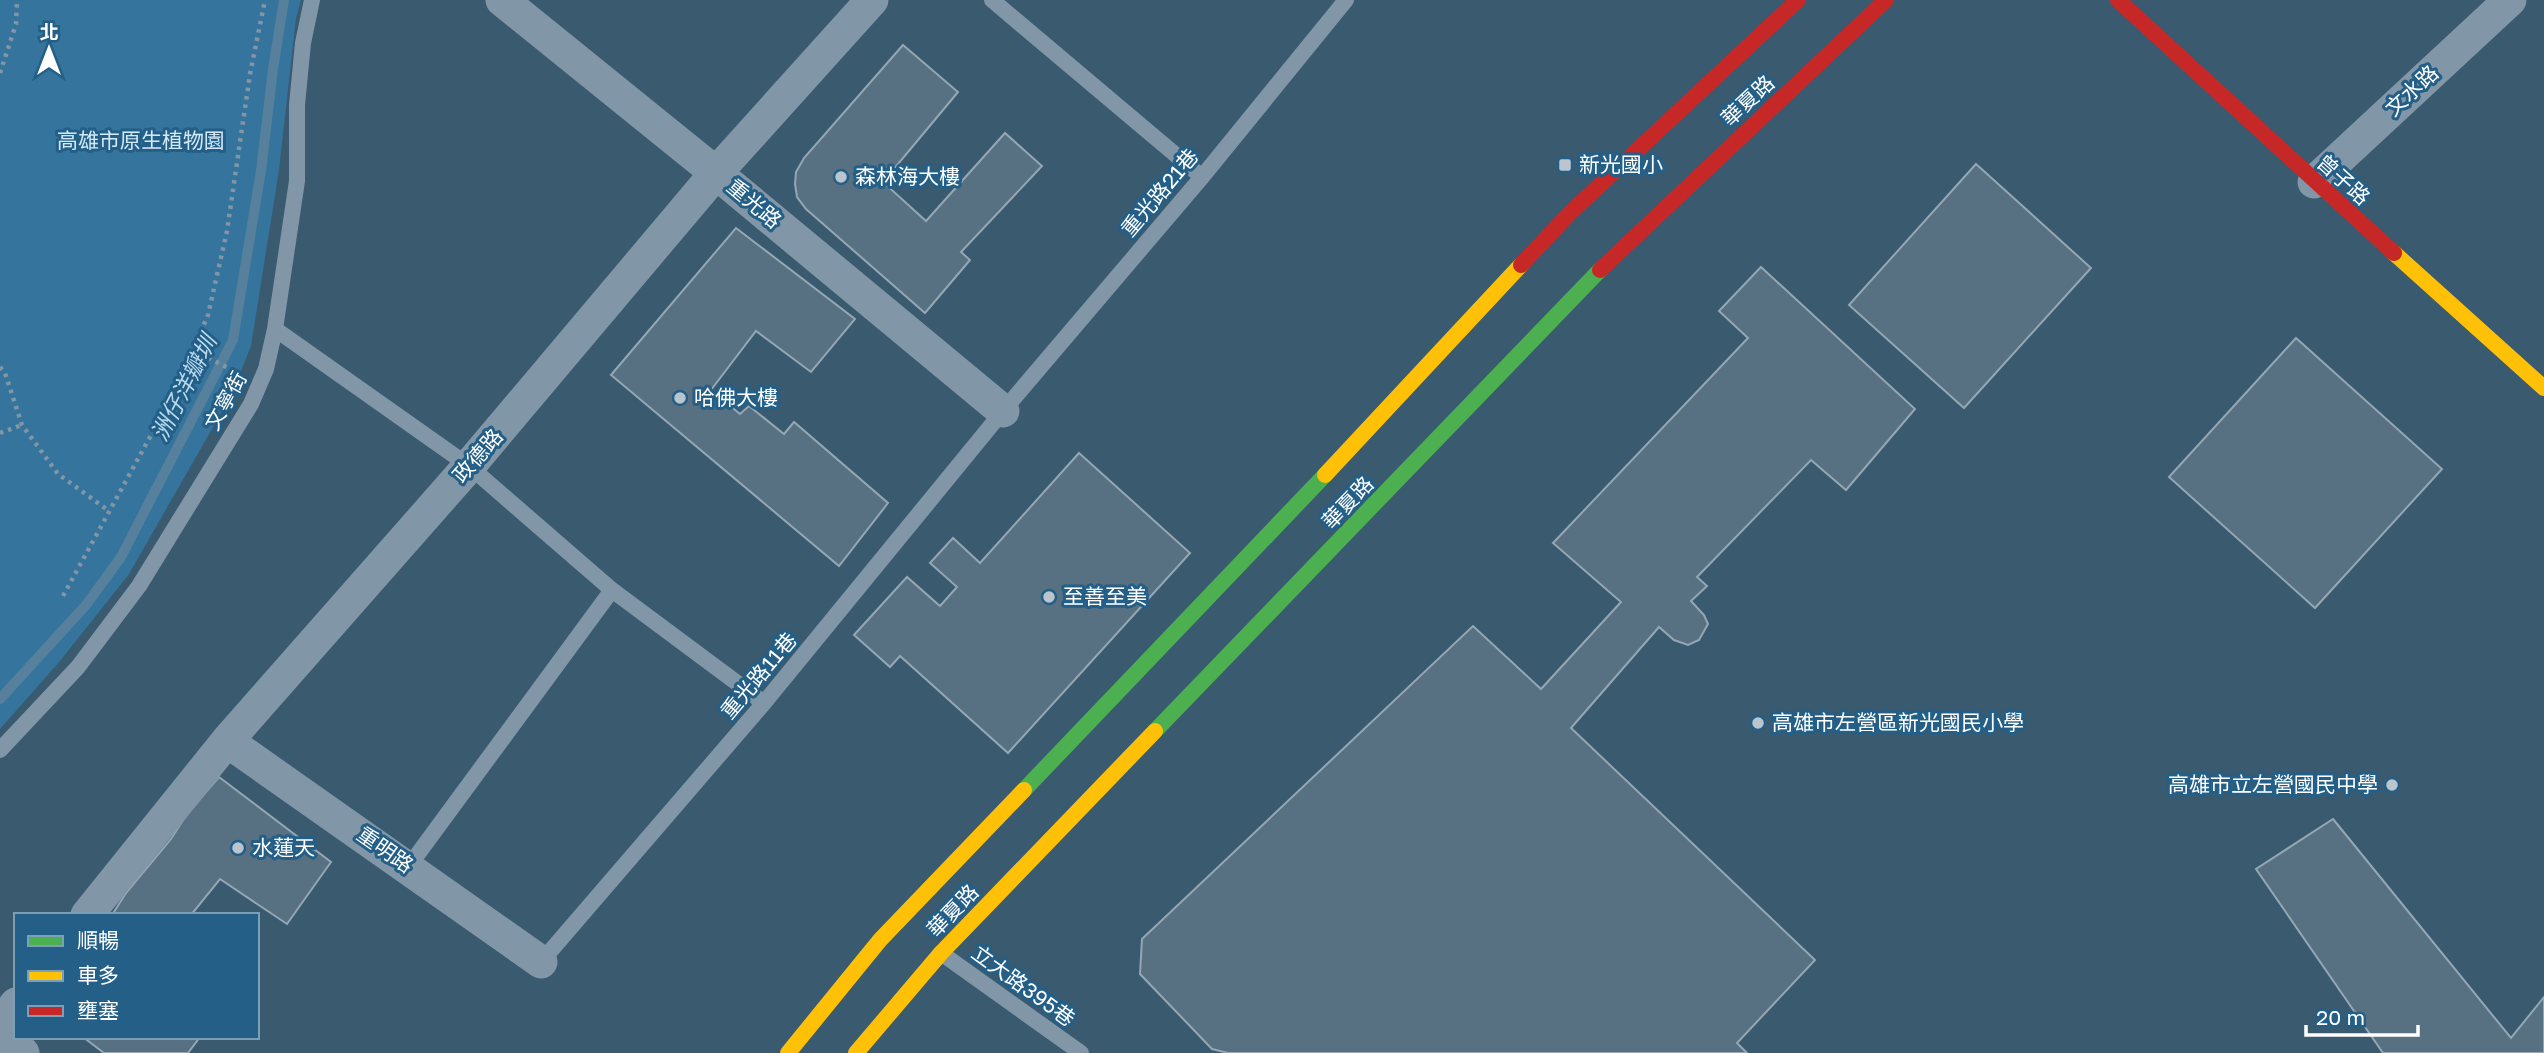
<svg xmlns="http://www.w3.org/2000/svg" width="2544" height="1053" font-family="'Golos Text','Noto Sans TC',sans-serif">
	<style>
		.green { fill: #35749c }
		.lines { fill: none; stroke-linecap: round; stroke-linejoin: round }
		.stream { stroke: #57809c; stroke-width: 10 }
		.building { fill: #587182; stroke: #94a7b4; stroke-width: 2 }
		.path { stroke: #8196a6; stroke-width: 4.5; stroke-dasharray: 3.5 5; stroke-linecap: butt }
		.lane { stroke: #8196a6; stroke-width: 16 }
		.street { stroke: #8196a6; stroke-width: 33 }
		.fast { stroke: #4caf50; stroke-width: 16 }
		.slow { stroke: #ffc107; stroke-width: 16 }
		.jam { stroke: #c62828; stroke-width: 16 }
		.poi-dot { fill: #bac5cd; stroke: #235f87; stroke-width: 2.5 }
		.labels { text-anchor: middle; stroke-width: 6; stroke-linejoin: round; paint-order: stroke }
		.street-label { font-size: 21px; fill: #fff; stroke: #235f87 }
		.park-label { font-size: 21px; fill: #d2e9f7; stroke: #235f87 }
		.poi-label { font-size: 21px; fill: #fff; stroke: #235f87; text-anchor: start }
		.water-label { font-size: 23px; font-style: italic; fill: #b9dbf1; stroke: #235f87 }
	</style>
	<rect width="100%" height="100%" fill="#3a5a70"/>
	<path class="green" d="M 0,0 L 301,0 L 296,18 L 279,170 L 251,346 L 232,394 L 129,574 L 60,661 L 0,729 Z"/>
	<g class="lines">
		<path class="stream" d="M 0,699 L 86,605 L 121,557 L 233,340 L 261,171 L 273,69 L 284,0"/>
	</g>
	<path class="building" d="M 903,45 L 958,92 L 883,182 L 926,221 L 1005,133 L 1042,166 L 961,252 L 970,260 L 925,313 L 806,209 L 797,197 L 795,184 L 796,172 L 804,158 Z
		M 1976,164 L 2091,268 L 1964,408 L 1849,305 Z
		M 736,228 L 855,319 L 811,372 L 756,331 L 711,390 L 740,414 L 749,406 L 784,434 L 794,422 L 888,503 L 839,566 L 611,375 Z
		M 1761,267 L 1915,409 L 1846,490 L 1811,460 L 1697,577 L 1707,586 L 1691,601 L 1704,615 L 1708,624 L 1699,640 L 1688,645 L 1674,640 L 1659,627 L 1571,728 L 1815,960 L 1737,1043 L 1747,1053 L 1228,1053 L 1212,1049 L 1140,974 L 1142,939 L 1473,626 L 1541,689 L 1621,602 L 1553,543 L 1748,338 L 1719,311 Z
		M 2296,338 L 2442,469 L 2315,608 L 2169,477 Z
		M 1079,453 L 1190,553 L 1008,753 L 900,656 L 890,667 L 854,635 L 907,577 L 940,606 L 957,587 L 930,563 L 953,538 L 980,563 Z
		M 219,777 L 331,862 L 287,924 L 220,879 L 191,915 L 112,915 L 126,893 L 171,839 L 187,814 Z
		M 2333,819 L 2511,1038 L 2544,997 L 2544,1053 L 2383,1053 L 2256,869 Z
		M 83,1037 L 200,1037 L 188,1053 L 104,1053 Z"/>
	<g class="lines">
		<path class="path" d="M 0,73 L 16,24 L 17,0
			M 193,350 L 236,372
			M 0,367 L 5,373 L 22,425 L 58,474 L 109,511
			M 0,433 L 22,425
			M 63,596 L 180,382 L 208,315 L 227,231 L 250,74 L 265,0"/>
		<path class="lane" d="M 992,0 L 1202,177
			M 275,329 L 469,466 L 612,590 L 764,703
			M 0,750 L 78,667 L 139,586 L 251,404 L 266,369 L 275,329 L 297,181 L 297,105 L 303,43 L 312,0
			M 409,866 L 612,590
			M 941,953 L 1081,1053
			M 541,962 L 764,703 L 1003,411 L 1202,177 L 1346,0"/>
		<path class="street" d="M 502,0 L 716,173 L 1003,411
			M 2314,182 L 2510,0
			M 227,741 L 541,962
			M 87,915 L 227,741 L 469,466 L 716,173 L 872,0
			M 0,1023 L 16,1004
			M 0,1035 L 23,1053"/>
		<path class="fast" d="M 1155,731 L 1600,270
			M 1024,790 L 1325,475"/>
		<path class="slow" d="M 2394,253 L 2544,388
			M 1325,475 L 1521,265
			M 788,1053 L 880,940 L 1024,790
			M 856,1053 L 941,953 L 1155,731"/>
		<path class="jam" d="M 2118,0 L 2394,253
			M 1521,265 L 1570,213 L 1798,0
			M 1600,270 L 1886,0"/>
	</g>
	<g class="poi-dot">
		<rect x="1558" y="158" width="14" height="14" rx="3.5"/>
		<circle cx="841" cy="177" r="7"/>
		<circle cx="680" cy="398" r="7"/>
		<circle cx="1049" cy="597" r="7"/>
		<circle cx="1758" cy="723" r="7"/>
		<circle cx="2392" cy="785" r="7"/>
		<circle cx="238" cy="848" r="7"/>
	</g>
	<g class="labels">
		<g class="street-label">
			<text transform="translate(2412 91) rotate(-43)" y="7">文水路</text>
			<text transform="translate(1748 101) rotate(-43)" y="7">華夏路</text>
			<text transform="translate(2343 180) rotate(42)" y="7">曾子路</text>
			<text transform="translate(1160 193) rotate(-50)" y="7">重光路21巷</text>
			<text transform="translate(754 204) rotate(40)" y="7">重光路</text>
			<text transform="translate(226 401) rotate(-61)" y="7">文寧街</text>
			<text transform="translate(478 456) rotate(-49)" y="7">政德路</text>
			<text transform="translate(1348 503) rotate(-46)" y="7">華夏路</text>
			<text transform="translate(759 676) rotate(-50)" y="7">重光路11巷</text>
			<text transform="translate(385 850) rotate(35)" y="7">重明路</text>
			<text transform="translate(953 911) rotate(-46)" y="7">華夏路</text>
			<text transform="translate(1023 986) rotate(36)" y="7">立大路395巷</text>
		</g>
		<g class="park-label">
			<text x="141" y="148">高雄市原生植物園</text>
		</g>
		<g class="poi-label">
			<text x="1579" y="172">新光國小</text>
			<text x="855" y="184">森林海大樓</text>
			<text x="694" y="405">哈佛大樓</text>
			<text x="1063" y="604">至善至美</text>
			<text x="1772" y="730">高雄市左營區新光國民小學</text>
			<text x="2378" y="792" text-anchor="end">高雄市立左營國民中學</text>
			<text x="252" y="855">水蓮天</text>
		</g>
		<g class="water-label">
			<text transform="translate(184 388) rotate(-63)" y="8">洲仔洋瓣圳</text>
		</g>
	</g>
	<rect x="14" y="913" width="245" height="126" fill="#235f87" stroke="#7b9fb7" stroke-width="2"/>
	<rect x="28" y="936" width="35" height="10" fill="#4caf50" stroke="#7b9fb7" stroke-width="2"/>
	<text x="77" y="948" font-size="21" fill="#ffffff">順暢</text>
	<rect x="28" y="971" width="35" height="10" fill="#ffc107" stroke="#7b9fb7" stroke-width="2"/>
	<text x="77" y="983" font-size="21" fill="#ffffff">車多</text>
	<rect x="28" y="1006" width="35" height="10" fill="#c62828" stroke="#7b9fb7" stroke-width="2"/>
	<text x="77" y="1018" font-size="21" fill="#ffffff">壅塞</text>
	<g transform="translate(49 49)" stroke="#235f87" stroke-width="5" paint-order="stroke">
	<path d="M0-5L12 26L0 18L-12 26Z" fill="#ffffff"/>
	<text y="-10" font-size="19" font-weight="bold" text-anchor="middle" fill="#ffffff">北</text>
	</g>
	<path d="M2306 1025v10h112v-10" fill="none" stroke="#ffffff" stroke-width="3.5"/>
	<text x="2316" y="1025" font-size="21" fill="#ffffff" stroke="#235f87" stroke-width="5" paint-order="stroke">20 m</text>
</svg>
